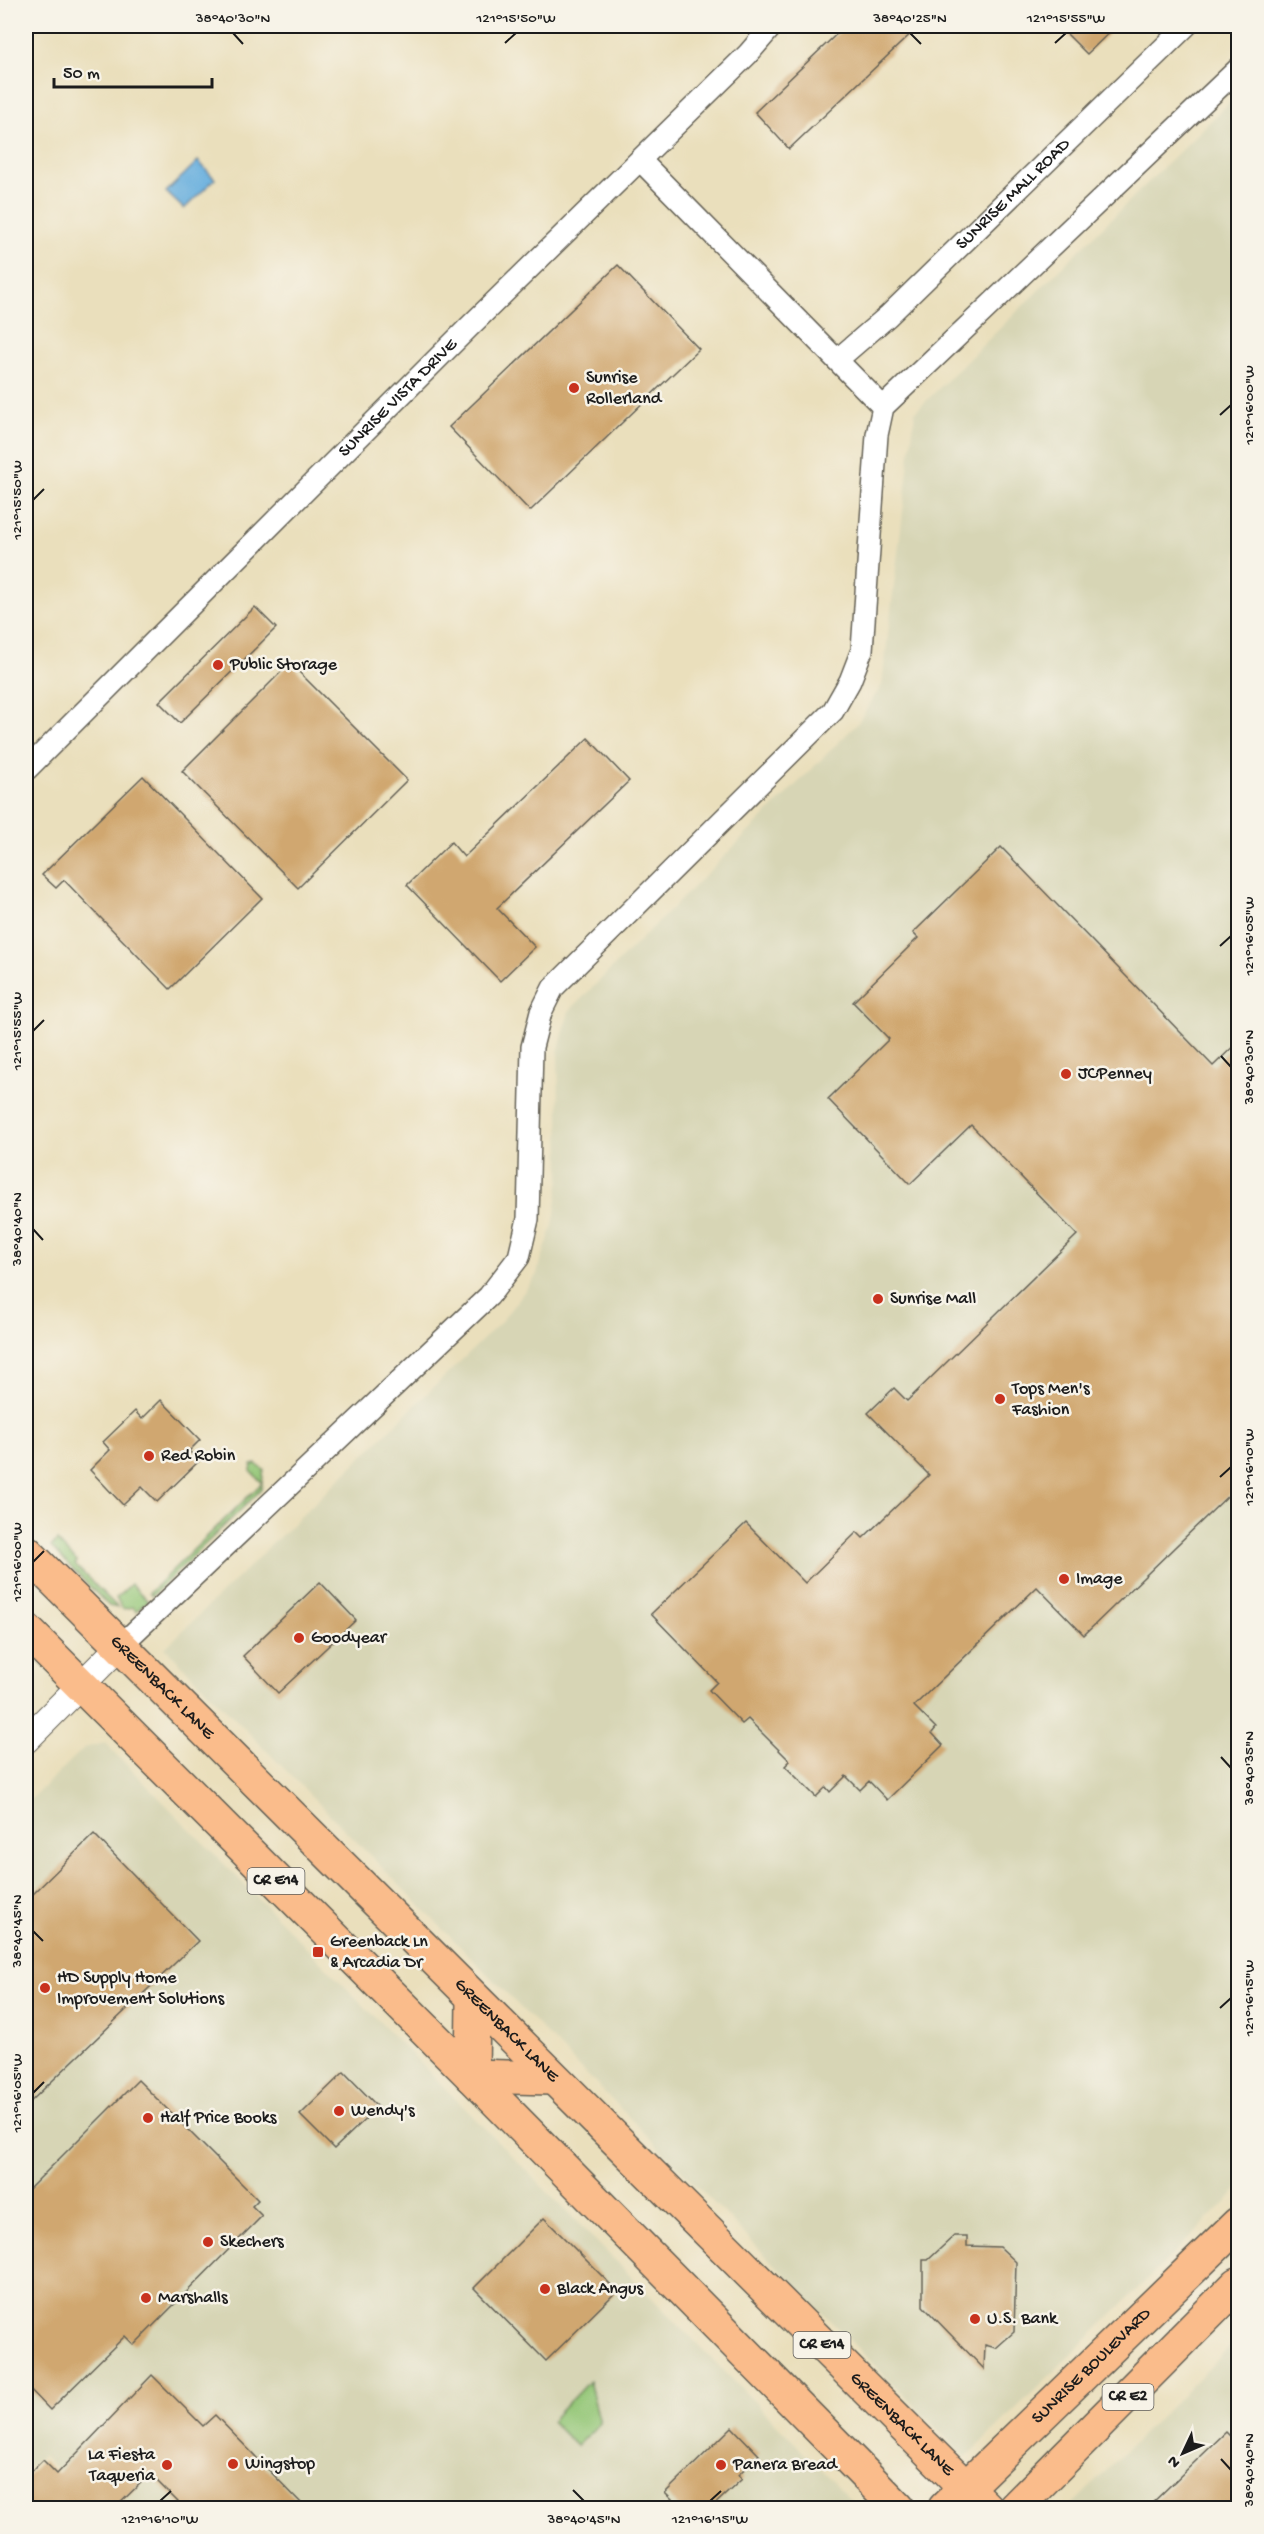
<svg xmlns="http://www.w3.org/2000/svg" width="1264" height="2534" font-family="'Gochi Hand',sans-serif">
	<style>
		.built { fill: #d7d5b5 }
		.green { fill: #93c676; stroke: #587149; stroke-width: 1.5 }
		.water { fill: #67afde; stroke: #42667d; stroke-width: 1.5 }
		.building { fill: #d0a76f }
		.lines { fill: none; stroke-linecap: round; stroke-linejoin: round }
		.minor-casing { stroke: #646054; stroke-width: 24 }
		.tertiary-casing { stroke: #646054; stroke-width: 28 }
		.primary-casing { stroke: #646054; stroke-width: 36 }
		.minor { stroke: #fff; stroke-width: 21 }
		.tertiary { stroke: #fff; stroke-width: 26 }
		.primary { stroke: #fabc8b; stroke-width: 33 }
		.ticks { fill: none; stroke: #1c1c1c; stroke-width: 2 }
		.poi-dot { fill: #c8321e; stroke: #f7f3e8; stroke-width: 2 }
		.labels { text-anchor: middle; dominant-baseline: central; stroke-width: 5; stroke-linejoin: round; paint-order: stroke }
		.shield { fill: #f7f3e8; stroke: #5e5c59; stroke-width: 1.5 }
		.shield-label { font-size: 16px; font-weight: bold; fill: #1c1c1c }
		.street-label { font-size: 18px; fill: #1c1c1c; stroke: #f7f3e8 }
		.poi-label { font-size: 18px; fill: #1c1c1c; stroke: #f7f3e8; text-anchor: start }
		.neatline { fill: none; stroke: #1c1c1c; stroke-width: 2 }
		.ticks-label { font-size: 15px; text-anchor: middle; fill: #1c1c1c }
	</style>
	<rect width="100%" height="100%" fill="#f7f3e8"/>
	<filter id="ink" filterUnits="userSpaceOnUse"><feTurbulence type="fractalNoise" baseFrequency=".0167" numOctaves="2"/><feDisplacementMap in="SourceGraphic" scale="12" xChannelSelector="R" yChannelSelector="G"/><feConvolveMatrix kernelMatrix="1 2 1 2 8 2 1 2 1" color-interpolation-filters="sRGB"/></filter>
	<filter id="wash" filterUnits="userSpaceOnUse"><feTurbulence type="fractalNoise" baseFrequency=".008" numOctaves="4" result="noise"/><feDisplacementMap in="SourceGraphic" scale="24" xChannelSelector="R" yChannelSelector="G"/><feGaussianBlur stdDeviation="1.35" result="paint"/><feColorMatrix in="noise" values="0 0 0 0 0 0 0 0 0 0 0 0 0 0 0 0 0 1.4 0 .05"/><feComposite in="paint" operator="in"/></filter>
	<g filter="url(#wash)">
		<rect width="100%" height="100%" fill="#eadfbc"/>
		<g class="built">
			<polygon points="1238,94 1238,2190 966,2458 165,1648 501,1322 536,1276 553,1226 560,1178 558,1053 569,1011 857,724 882,685 915,412"/>
			<polygon points="26,1662 38,1675 37,1695 26,1706"/>
			<polygon points="105,1743 859,2508 94,2508 43,2455 26,2470 26,1804 84,1748"/>
			<polygon points="1238,2339 1238,2508 1069,2508"/>
		</g>
		<g class="green">
			<polygon points="256,1464 264,1470 261,1490 152,1596 149,1593 262,1483 251,1471 252,1465"/>
			<polygon points="57,1541 77,1562 75,1565 118,1608 109,1606 51,1547"/>
			<polygon points="131,1584 148,1601 136,1611 133,1607 123,1609 116,1598"/>
			<polygon points="589,2381 600,2423 576,2446 551,2421"/>
		</g>
		<polygon class="water" points="198,161 215,179 184,209 166,192"/>
		<g id="blocks">
			<g class="building">
				<polygon points="845,26 919,26 789,149 755,112"/>
				<polygon points="1059,26 1116,26 1087,54"/>
				<polygon points="618,265 699,349 530,511 449,427"/>
				<polygon points="255,607 276,628 180,723 159,702"/>
				<polygon points="290,663 407,780 298,888 182,771"/>
				<polygon points="588,738 629,781 497,908 535,947 500,981 407,885 451,842 464,857"/>
				<polygon points="143,776 262,898 170,989 64,880 56,888 42,875"/>
				<polygon points="1001,847 1213,1066 1239,1041 1239,1485 1084,1635 1037,1587 914,1706 936,1728 932,1733 943,1745 887,1800 869,1781 860,1790 846,1776 830,1792 826,1787 816,1797 785,1766 790,1761 748,1719 742,1724 709,1690 717,1682 651,1614 746,1523 805,1583 857,1532 863,1538 929,1475 868,1413 894,1388 907,1401 1077,1235 971,1125 910,1184 828,1099 889,1039 853,1002 918,938 913,933"/>
				<polygon points="161,1400 200,1440 189,1451 199,1461 157,1502 142,1487 123,1505 90,1470 110,1450 103,1442 135,1411 142,1419"/>
				<polygon points="320,1582 356,1620 278,1693 243,1656"/>
				<polygon points="94,1834 198,1941 26,2106 26,1901"/>
				<polygon points="344,2072 378,2107 334,2149 300,2115"/>
				<polygon points="138,2080 258,2200 252,2206 262,2216 134,2345 125,2336 50,2410 26,2385 26,2192"/>
				<polygon points="544,2218 617,2291 546,2361 474,2288"/>
				<polygon points="954,2236 967,2236 967,2246 1000,2247 1016,2262 1014,2332 996,2348 985,2345 984,2369 923,2306 923,2260 928,2260"/>
				<polygon points="152,2375 203,2426 215,2415 306,2508 184,2508 150,2474 115,2508 26,2508 26,2477 43,2460 57,2474"/>
				<polygon points="732,2427 759,2455 738,2475 742,2479 711,2508 680,2508 665,2493"/>
				<polygon points="1226,2432 1239,2445 1239,2508 1147,2508"/>
			</g>
		</g>
	</g>
	<g filter="url(#ink)">
		<use href="#blocks" fill-opacity="0" stroke="#646054" stroke-width="1.5"/>
		<g class="lines">
			<defs>
				<g id="minor">
					<polyline points="640,160 883,407"/>
					<path id="s1" d="M837,360l51,-44 298,-290"/>
					<path id="s2" d="M26,770l443,-443 279,-273 24,-28"/>
					<polyline points="119,1647 489,1296 519,1257 528,1219 532,1047 541,1012 553,988 833,711 850,681 862,650 877,435 883,407 1238,69"/>
				</g>
				<polyline id="tertiary" points="26,1740 119,1647"/>
				<g id="primary">
					<path id="s3" d="M26,1552l960,956"/>
					<polyline points="26,1630 472,2076 898,2508"/>
					<polyline points="472,2076 551,2078"/>
					<polyline points="472,2076 473,2000"/>
					<path id="s4" d="M945,2508l293,-284"/>
					<polyline points="1015,2508 1238,2284"/>
				</g>
			</defs>
			<use href="#minor" class="minor-casing"/>
			<use href="#tertiary" class="tertiary-casing"/>
			<use href="#primary" class="primary-casing"/>
			<use href="#minor" class="minor"/>
			<use href="#tertiary" class="tertiary"/>
			<use href="#primary" class="primary"/>
		</g>
	</g>
	<path class="ticks" d="M233,33l10,11M910,33l11,11M505,43l11,-10M1055,43l11,-10M1220,415l11,-10M33,500l11,-11M1220,946l11,-10M33,1031l11,-11M1221,1056l10,11M33,1229l10,11M1220,1477l11,-10M33,1562l11,-11M1221,1757l10,11M33,1931l10,10M1220,2008l11,-10M33,2093l11,-11M1221,2459l10,11M573,2490l11,11M160,2501l11,-10M710,2501l11,-10"/>
	<g class="poi-dot">
		<circle cx="574" cy="388" r="6"/>
		<circle cx="218" cy="665" r="6"/>
		<circle cx="1066" cy="1074" r="6"/>
		<circle cx="878" cy="1299" r="6"/>
		<circle cx="1000" cy="1399" r="6"/>
		<circle cx="149" cy="1456" r="6"/>
		<circle cx="1064" cy="1579" r="6"/>
		<circle cx="299" cy="1638" r="6"/>
		<rect x="312" y="1946" width="12" height="12" rx="3"/>
		<circle cx="45" cy="1988" r="6"/>
		<circle cx="339" cy="2111" r="6"/>
		<circle cx="148" cy="2118" r="6"/>
		<circle cx="208" cy="2242" r="6"/>
		<circle cx="545" cy="2289" r="6"/>
		<circle cx="146" cy="2298" r="6"/>
		<circle cx="975" cy="2319" r="6"/>
		<circle cx="233" cy="2464" r="6"/>
		<circle cx="167" cy="2465" r="6"/>
		<circle cx="721" cy="2465" r="6"/>
	</g>
	<g class="labels">
		<g class="shield">
			<rect x="247.5" y="1868" width="57" height="26" rx="4.5"/>
			<rect x="793.5" y="2332" width="57" height="26" rx="4.5"/>
			<rect x="1102.5" y="2384" width="51" height="26" rx="4.5"/>
		</g>
		<g class="shield-label">
			<text x="276" y="1881">CR E14</text>
			<text x="822" y="2345">CR E14</text>
			<text x="1128" y="2397">CR E2</text>
		</g>
		<g class="street-label">
			<text stroke="none"><textPath href="#s1" startOffset="242">SUNRISE MALL ROAD</textPath></text>
			<text stroke="none"><textPath href="#s2" startOffset="526">SUNRISE VISTA DRIVE</textPath></text>
			<text stroke="none"><textPath href="#s3" startOffset="192">GREENBACK LANE</textPath></text>
			<text stroke="none"><textPath href="#s3" startOffset="678">GREENBACK LANE</textPath></text>
			<text stroke="none"><textPath href="#s4" startOffset="204">SUNRISE BOULEVARD</textPath></text>
			<text stroke="none"><textPath href="#s3" startOffset="1236">GREENBACK LANE</textPath></text>
		</g>
		<g class="poi-label">
			<text x="586" y="378">Sunrise<tspan x="586" dy="21">Rollerland</tspan></text>
			<text x="230" y="665">Public Storage</text>
			<text x="1078" y="1074">JCPenney</text>
			<text x="890" y="1299">Sunrise Mall</text>
			<text x="1012" y="1389">Tops Men's<tspan x="1012" dy="21">Fashion</tspan></text>
			<text x="161" y="1456">Red Robin</text>
			<text x="1076" y="1579">Image</text>
			<text x="311" y="1638">Goodyear</text>
			<text x="330" y="1942">Greenback Ln<tspan x="330" dy="21">&amp; Arcadia Dr</tspan></text>
			<text x="57" y="1978">HD Supply Home<tspan x="57" dy="21">Improvement Solutions</tspan></text>
			<text x="351" y="2111">Wendy's</text>
			<text x="160" y="2118">Half Price Books</text>
			<text x="220" y="2242">Skechers</text>
			<text x="557" y="2289">Black Angus</text>
			<text x="158" y="2298">Marshalls</text>
			<text x="987" y="2319">U.S. Bank</text>
			<text x="155" y="2455" text-anchor="end">La Fiesta<tspan x="155" dy="21">Taqueria</tspan></text>
			<text x="245" y="2464">Wingstop</text>
			<text x="733" y="2465">Panera Bread</text>
		</g>
	</g>
	<rect width="1264" height="2534" fill="none" stroke="#f7f3e8" stroke-width="66"/>
	<g transform="translate(1183 2453) rotate(226)" stroke="#f7f3e8" stroke-width="4.5" paint-order="stroke">
	<path d="M0-4.5L10 22L0 15L-10 22Z" fill="#1c1c1c"/>
	<text y="-9" font-size="16" font-weight="bold" text-anchor="middle" fill="#1c1c1c">N</text>
	</g>
	<path d="M54 78v9h158v-9" fill="none" stroke="#1c1c1c" stroke-width="3"/>
	<text x="63" y="78" font-size="18" fill="#1c1c1c" stroke="#f7f3e8" stroke-width="4.5" paint-order="stroke">50 m</text>
	<rect x="33" y="33" width="1198" height="2468" class="neatline"/>
	<g class="ticks-label">
		<text x="233" y="22">38°40'30"N</text>
		<text x="516" y="22">121°15'50"W</text>
		<text x="910" y="22">38°40'25"N</text>
		<text x="1066" y="22">121°15'55"W</text>
		<text transform="translate(1248 405) rotate(-90)" y="5">121°16'00"W</text>
		<text transform="translate(16 500) rotate(-90)" y="5">121°15'50"W</text>
		<text transform="translate(1248 936) rotate(-90)" y="5">121°16'05"W</text>
		<text transform="translate(16 1031) rotate(-90)" y="5">121°15'55"W</text>
		<text transform="translate(1248 1067) rotate(-90)" y="5">38°40'30"N</text>
		<text transform="translate(16 1229) rotate(-90)" y="5">38°40'40"N</text>
		<text transform="translate(1248 1467) rotate(-90)" y="5">121°16'10"W</text>
		<text transform="translate(16 1562) rotate(-90)" y="5">121°16'00"W</text>
		<text transform="translate(1248 1768) rotate(-90)" y="5">38°40'35"N</text>
		<text transform="translate(16 1931) rotate(-90)" y="5">38°40'45"N</text>
		<text transform="translate(1248 1998) rotate(-90)" y="5">121°16'15"W</text>
		<text transform="translate(16 2093) rotate(-90)" y="5">121°16'05"W</text>
		<text transform="translate(1248 2470) rotate(-90)" y="5">38°40'40"N</text>
		<text x="160" y="2523">121°16'10"W</text>
		<text x="584" y="2523">38°40'45"N</text>
		<text x="710" y="2523">121°16'15"W</text>
	</g>
</svg>
